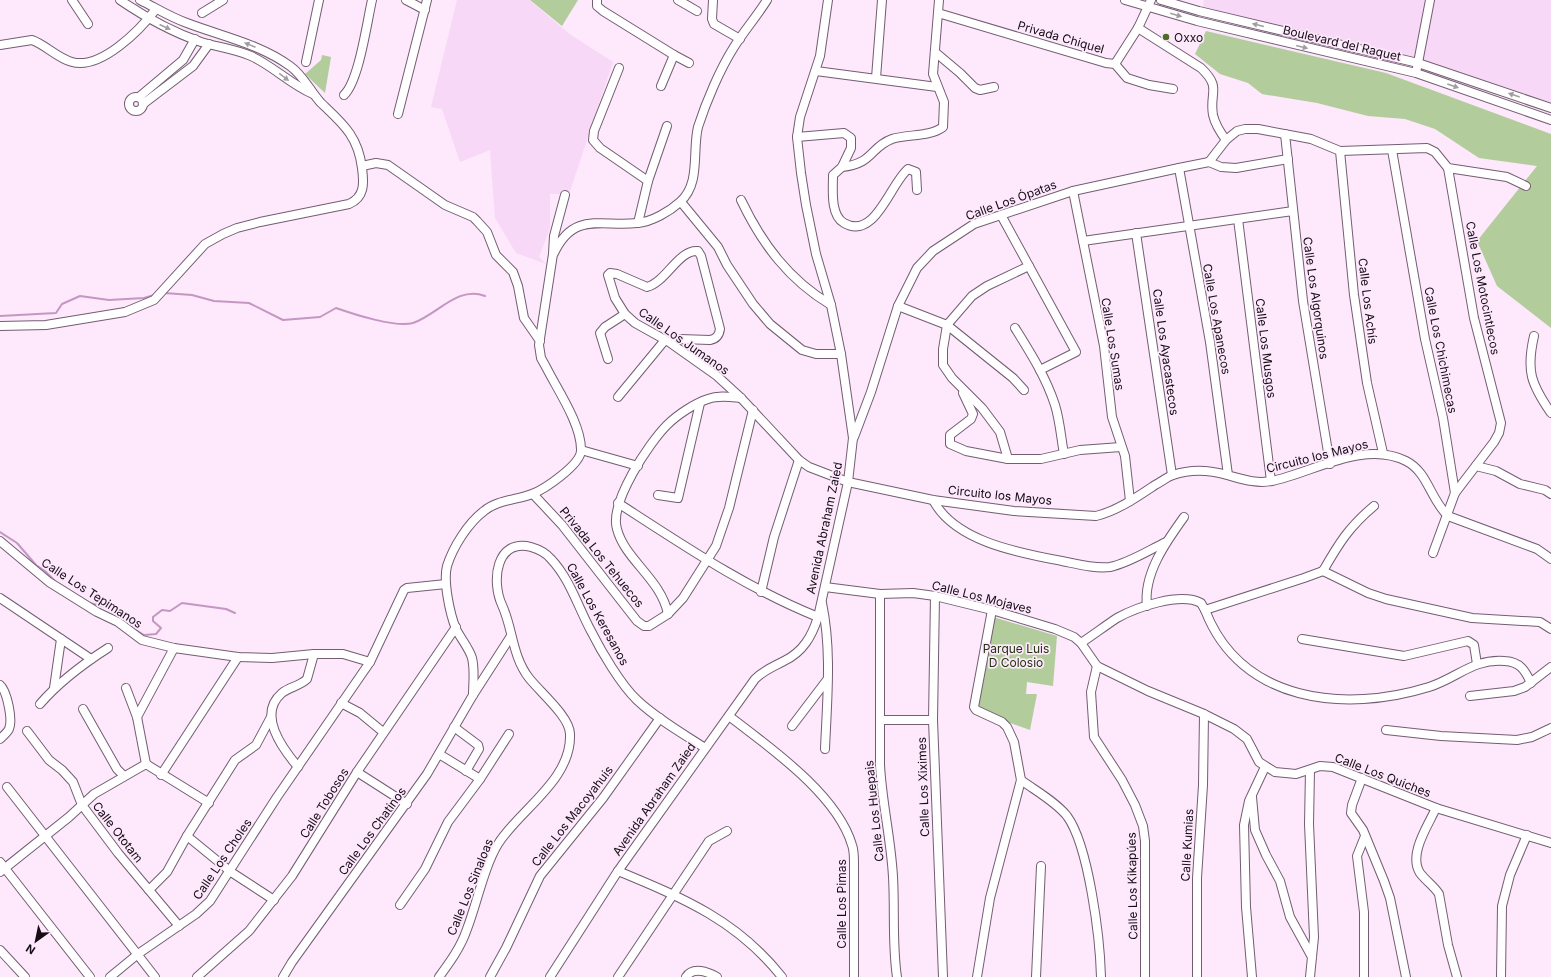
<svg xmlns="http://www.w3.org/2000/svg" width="1551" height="977" font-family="Inter,sans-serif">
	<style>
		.built { fill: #f8d8f7 }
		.green { fill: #b2cc9c }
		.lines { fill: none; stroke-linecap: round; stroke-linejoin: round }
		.stream { stroke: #c497c3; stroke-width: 2 }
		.minor-casing { stroke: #735d72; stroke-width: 10 }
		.minor { stroke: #fff; stroke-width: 8 }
		.oneway { fill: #a19ea1 }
		.poi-dot { fill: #4b6d25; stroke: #fde8fc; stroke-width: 1.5 }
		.labels { text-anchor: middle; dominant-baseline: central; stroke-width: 3.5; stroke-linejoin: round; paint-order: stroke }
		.street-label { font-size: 12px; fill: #150c15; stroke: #fde8fc }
		.poi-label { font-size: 12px; fill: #150c15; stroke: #fde8fc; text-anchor: start }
		.park-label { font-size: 12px; fill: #21340d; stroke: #fde8fc }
	</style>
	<rect width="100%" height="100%" fill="#fde8fc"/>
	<g class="built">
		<polygon points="457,0 529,0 571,35 613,62 569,194 550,194 550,228 539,257 546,264 516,253 495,218 490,150 460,162 442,109 431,107"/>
		<polygon points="1204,0 1551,0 1551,111 1203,7"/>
	</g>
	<g class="green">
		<polygon points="530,0 578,0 562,26"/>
		<polygon points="1206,31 1386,73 1551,134 1551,328 1497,286 1477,241 1537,166 1479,158 1435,129 1405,119 1368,116 1317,103 1262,94 1248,83 1220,74 1195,54"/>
		<polygon points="322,55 331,57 325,93 305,74 321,60"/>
		<polygon points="993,617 1057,636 1053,686 1027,682 1026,694 1037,694 1030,730 1002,720 976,707"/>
	</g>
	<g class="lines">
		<g class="stream">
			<path d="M164,293l28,2 22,6 35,2 34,17 37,-3 16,-9c17,6 60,20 77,15 24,-8 45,-38 72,-27"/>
			<polyline points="0,316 56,313 62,304 80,296 109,300 144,298 154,295"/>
			<polyline points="0,532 17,543 36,565 45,571 57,583"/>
			<polyline points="89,603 107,607 126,623"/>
			<polyline points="134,629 144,635 156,634 161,628 153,621 153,617 162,610 170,611 182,603 226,609 235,613"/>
		</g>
		<defs>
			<g id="minor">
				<polyline points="72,0 88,24"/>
				<path d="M120,0c25,17 52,32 81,42 16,5 34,7 50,14 22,10 39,28 62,38"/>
				<polyline points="406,0 425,10"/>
				<polyline points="597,0 597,6 603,11 674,55 661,86"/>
				<polyline points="678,0 697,11"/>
				<polyline points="713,0 712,19 714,24 740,39"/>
				<polyline points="1125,0 1197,21 1416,73 1551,120"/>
				<polyline points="1161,0 1199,11 1418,63 1551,108"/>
				<polyline points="202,13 223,0"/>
				<polyline points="938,13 1106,63 1115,64 1127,78 1149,85 1173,89"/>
				<path d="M1138,28l63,40c21,20 8,24 12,47 2,9 7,17 13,25"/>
				<path d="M0,45l32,-5c14,5 25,18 40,22 29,8 68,-32 84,-53"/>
				<polyline points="935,52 960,73 975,88 980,90 994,87"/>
				<polyline points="674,55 689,63"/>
				<polyline points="306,62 319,0"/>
				<polyline points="1115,64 1138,28 1151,0"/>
				<polyline points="619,68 594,131 593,140 600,148 648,181"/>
				<polyline points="1417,68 1430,0"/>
				<polyline points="816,71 937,87"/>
				<polyline points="876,78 882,0"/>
				<path d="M344,95c15,-14 23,-73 28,-95"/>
				<polyline points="139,97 183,60 195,39"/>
				<circle cx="136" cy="104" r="7"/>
				<polyline points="143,104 193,66 209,44"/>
				<polyline points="398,114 427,0"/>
				<polyline points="1285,134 1303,301 1330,464"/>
				<path d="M797,137l47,-4 7,5v10l-9,19 -9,8c0,14 -3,40 11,48 31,18 46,-39 64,-54l8,3 1,18"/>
				<polyline points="1392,150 1425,339 1443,418 1455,493 1433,553"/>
				<polyline points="1340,151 1354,295 1367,383 1383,453"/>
				<polyline points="1209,162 1226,140 1237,131 1245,129 1258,129 1311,139 1340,151 1427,148 1435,152 1448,168 1507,177 1526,186"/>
				<polyline points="362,166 376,163 388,165 445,205 473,217 477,221 487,232 496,255 513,272 518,286 524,318 540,341"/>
				<path d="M842,167c31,-3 28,-20 50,-28 16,-5 38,-2 51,-12l1,-25 -11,-28 6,-74"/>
				<polyline points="1179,168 1210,342 1228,475"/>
				<polyline points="1448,168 1474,318 1501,423 1499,433 1494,442 1455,493"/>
				<polyline points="1073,191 1104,346 1112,417 1125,456 1130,501"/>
				<path d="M741,200c21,44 48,80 90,105"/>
				<polyline points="681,202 718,247 727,265 753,304 770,324 802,350 816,354 841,354"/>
				<polyline points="1001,215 1076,352 1040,370"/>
				<polyline points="1238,219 1271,481"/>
				<polyline points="638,223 648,181 667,126"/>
				<polyline points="1136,233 1172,475"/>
				<polyline points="1083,241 1293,211"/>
				<path d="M554,253c20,-42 47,-26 83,-30 15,-1 33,-12 43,-21 21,-18 12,-51 18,-75 8,-25 22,-58 36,-80 10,-16 23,-31 33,-47"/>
				<polyline points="898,306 947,325 1013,378 1024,390"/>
				<path d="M0,326l46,-1 79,-13 29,-12 51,-56 18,-10 14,-6 23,-6 89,-18c16,-7 15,-21 13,-36 -4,-32 -19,-44 -41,-65 -11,-12 -17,-27 -31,-37 -30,-22 -69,-30 -103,-43 -17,-6 -31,-15 -47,-23"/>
				<path d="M1015,328c15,24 31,49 40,77 5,16 6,33 9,49"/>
				<path d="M1534,336c-8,35 -3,48 17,77"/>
				<path d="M669,342l11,-3 30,1c6,-1 9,-4 10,-11l-19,-73 -3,-5c-19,-2 -32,31 -51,36l-30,-13 -7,-1 -2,2 7,23 10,16 10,9 34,19 48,34 24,22 58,62 10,7 39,15 85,18 81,11 82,5c21,-5 41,-19 59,-31 6,-3 12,-8 18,-10 17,-6 37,-5 54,0 15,4 29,9 45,6 42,-9 92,-41 134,-20 22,11 24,38 42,55l89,33 14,10"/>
				<polyline points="608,359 600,333 605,327 625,314"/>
				<polyline points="963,393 973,414 971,419 950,435 950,444 966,451 1008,459 1041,459 1080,450 1121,447"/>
				<polyline points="618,397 665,340"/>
				<polyline points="854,437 871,392 898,306 917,268 933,251 974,224 1073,191 1179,168 1209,162 1221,167 1236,168 1288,159"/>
				<polyline points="581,450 638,466"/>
				<polyline points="1008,459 1000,432 982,408 952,378 943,365 943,349 947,325 972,296 987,286 1029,266"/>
				<polyline points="1476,466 1496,471 1520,484 1545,490 1551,494"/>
				<polyline points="533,494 562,525 637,621 644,626 649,626 668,614 683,598 716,546 729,508 753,410"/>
				<polyline points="658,495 678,498 700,403"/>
				<path d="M933,500c22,42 87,53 129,61 15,3 33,8 48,6 19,-4 39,-17 56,-25"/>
				<path d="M618,503c65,42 128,85 200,114"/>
				<polyline points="0,541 49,582 97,612 118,622 142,640 174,648 238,657 272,658 314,654 343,654 370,662"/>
				<polyline points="1323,571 1368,593 1386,599 1472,618 1540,622 1551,629"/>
				<path d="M1323,571c16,-28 26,-44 51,-65"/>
				<polyline points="825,587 880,594 913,593 935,596 992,610 1055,629 1074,637 1081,643 1097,666 1148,691 1204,714 1234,729 1247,739 1259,762 1275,772 1296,774 1320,766 1333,767 1436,808 1551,843"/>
				<polyline points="761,592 774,537 799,460"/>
				<path d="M880,594v171c2,38 11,74 13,112 2,33 -1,67 4,100"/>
				<polyline points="935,596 933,720 943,977"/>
				<polyline points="0,598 91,659"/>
				<path d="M822,603c10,48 5,97 3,146"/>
				<path d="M1147,606c-4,-32 19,-64 37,-89"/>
				<path d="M1205,610c36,93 140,103 224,77 28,-9 45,-29 76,-26 15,1 20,9 26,22"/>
				<path d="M668,614c-7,-35 -43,-54 -51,-85 -8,-26 32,-86 50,-104 10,-10 28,-22 41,-26 11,-4 22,-2 33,-1"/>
				<polyline points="1302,639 1404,656 1468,641 1474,645 1477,664"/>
				<path d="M1081,643c12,-8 24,-17 36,-25 20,-11 63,-26 84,-15l4,7 99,-32 19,-7"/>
				<polyline points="1097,666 1091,692 1094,737 1122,780 1135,805 1143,826 1145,841 1145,977"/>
				<path d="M0,685c7,6 13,35 9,44 -2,4 -6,7 -9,10"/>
				<polyline points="54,688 61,639"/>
				<polyline points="126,688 137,717 146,764"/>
				<path d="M473,695c0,-12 2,-25 -1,-37 -3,-10 -11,-19 -16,-29 -6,-15 -13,-47 -9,-63 6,-19 21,-43 37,-55 13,-11 33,-11 48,-17 13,-5 48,-29 49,-43 1,-26 -24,-62 -35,-84l-5,-9 -2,-13 14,-91 1,-18 11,-41"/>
				<polyline points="1470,696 1514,691 1525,687 1551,667"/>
				<polyline points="341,703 360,713 383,732"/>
				<path d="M40,704c19,-22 43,-40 68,-56"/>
				<polyline points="83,709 117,769 124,776"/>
				<path d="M729,716c40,31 108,78 123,129 2,5 2,12 2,18v114"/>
				<polyline points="137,717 174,648"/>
				<polyline points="881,720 933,720"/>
				<polyline points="792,726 827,680"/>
				<polyline points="454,727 478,745 479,749 466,771"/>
				<polyline points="1386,730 1441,736 1517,740 1532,737 1551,728"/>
				<polyline points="27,731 49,760 62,770 73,782 82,805 118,853 179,926"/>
				<polyline points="439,754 480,779"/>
				<polyline points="146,764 209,803"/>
				<path d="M298,767c-16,-19 -41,-53 -16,-74 7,-6 18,-7 25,-14l7,-25"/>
				<polyline points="357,772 407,804"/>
				<polyline points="161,775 238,657"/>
				<polyline points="1362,778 1352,805 1351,813 1363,830 1384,881 1390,898 1406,977"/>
				<path d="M1021,780c15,11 35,22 46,36 22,30 33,123 34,161"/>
				<polyline points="7,787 155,977"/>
				<polyline points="1252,797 1255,830 1266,855 1280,881 1290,917 1312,957"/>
				<path d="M1436,808c-8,18 -28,46 -16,65 6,8 14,13 19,21l9,51 9,32"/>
				<polyline points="187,836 231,872 274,900"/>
				<polyline points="0,862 90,977"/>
				<path d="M618,871c65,27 119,49 164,106"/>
				<polyline points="0,872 69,817 94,794 146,764"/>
				<polyline points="149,890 167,872 187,836 235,760 256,745 271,717"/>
				<polyline points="400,905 425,869 448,822 480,779 509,734"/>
				<polyline points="0,950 25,977"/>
				<polyline points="110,977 138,954 196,914 210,901 277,797 370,662 404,590 407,588 446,584"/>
				<polyline points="197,977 249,931 292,876 357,772 456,627"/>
				<polyline points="283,977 292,962 427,774 473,695 511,636"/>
				<path d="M439,977c11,-15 22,-30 28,-48 10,-26 17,-62 31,-85 21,-34 74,-64 72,-110 0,-17 -30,-42 -41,-56 -17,-22 -16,-49 -27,-73 -11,-24 -6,-67 29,-58 7,2 15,6 20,12 19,20 27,48 40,72 10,20 30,54 46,69 20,19 45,33 68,48"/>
				<polyline points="490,977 506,948 540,876 603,798 660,718"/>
				<path d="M550,977l68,-106 137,-192c9,-9 18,-12 29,-18 19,-9 28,-25 34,-44l30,-135 5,-44 -12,-84 -10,-49 -15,-51 -10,-49 -5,-32 -4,-36 3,-20 20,-61 8,-56"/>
				<polyline points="618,977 709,841 727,831"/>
				<path d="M686,977c7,-11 22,-5 31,0"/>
				<polyline points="977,977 990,898 1021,780 1014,742 1007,727 1002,722 976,710 974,707 992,610"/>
				<polyline points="1036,977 1041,866"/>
				<polyline points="1197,977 1197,878 1203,785 1204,714"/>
				<polyline points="1252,977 1246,907 1244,825 1249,801 1265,767"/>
				<polyline points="1310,977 1314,937 1309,824 1310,770"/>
				<polyline points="1364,977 1364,912 1357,856 1365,836"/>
				<polyline points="1501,977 1502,906 1510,875 1527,835"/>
			</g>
		</defs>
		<use href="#minor" class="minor-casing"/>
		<use href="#minor" class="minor"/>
	</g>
	<defs><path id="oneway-solid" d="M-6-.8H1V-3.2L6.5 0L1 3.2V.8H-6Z"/></defs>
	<g class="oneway">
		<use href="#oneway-solid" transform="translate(1176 15) rotate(16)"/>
		<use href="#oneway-solid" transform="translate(1258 25) rotate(-166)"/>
		<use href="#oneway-solid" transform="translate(165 27) rotate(25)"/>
		<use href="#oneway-solid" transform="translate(250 45) rotate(-158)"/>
		<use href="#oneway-solid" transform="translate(1302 47) rotate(14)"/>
		<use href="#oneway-solid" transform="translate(284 77) rotate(37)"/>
		<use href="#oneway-solid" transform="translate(1453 86) rotate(19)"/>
		<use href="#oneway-solid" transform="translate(1514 95) rotate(-161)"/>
	</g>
	<circle class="poi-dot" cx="1166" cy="37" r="4"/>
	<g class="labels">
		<g class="street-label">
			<text transform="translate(1061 37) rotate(16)">Privada Chiquel</text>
			<text transform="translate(1342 43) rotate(13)">Boulevard del Raquet</text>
			<text transform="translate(1011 200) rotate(-20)">Calle Los Ópatas</text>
			<text transform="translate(1483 288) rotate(79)">Calle Los Motocintlecos</text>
			<text transform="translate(1316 298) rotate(82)">Calle Los Algorquinos</text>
			<text transform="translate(1368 301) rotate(83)">Calle Los Achís</text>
			<text transform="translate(1217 319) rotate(80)">Calle Los Apanecos</text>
			<text transform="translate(684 341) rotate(35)">Calle Los Jumanos</text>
			<text transform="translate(1113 344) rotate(81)">Calle Los Sumas</text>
			<text transform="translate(1266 348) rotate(83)">Calle Los Musgos</text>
			<text transform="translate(1441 350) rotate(79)">Calle Los Chichimecas</text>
			<text transform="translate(1166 352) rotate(82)">Calle Los Ayacastecos</text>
			<text transform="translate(1317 456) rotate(-14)">Circuito los Mayos</text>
			<text transform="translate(1000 495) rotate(6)">Circuito los Mayos</text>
			<text transform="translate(824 528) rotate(-78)">Avenida Abraham Zaied</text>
			<text transform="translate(602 557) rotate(51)">Privada Los Tehuecos</text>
			<text transform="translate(92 593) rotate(33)">Calle Los Tepimanos</text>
			<text transform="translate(982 597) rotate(14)">Calle Los Mojaves</text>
			<text transform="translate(598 614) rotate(61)">Calle Los Keresanos</text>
			<text transform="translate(1383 775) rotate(21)">Calle Los Quiches</text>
			<text transform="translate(923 787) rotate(-92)">Calle Los Xiximes</text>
			<text transform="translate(654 799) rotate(-55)">Avenida Abraham Zaied</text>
			<text transform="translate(324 803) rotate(-58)">Calle Tobosos</text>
			<text transform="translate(874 811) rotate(-96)">Calle Los Huepais</text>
			<text transform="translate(572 816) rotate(-52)">Calle Los Macoyahuis</text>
			<text transform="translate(372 831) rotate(-54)">Calle Los Chatinos</text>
			<text transform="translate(118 832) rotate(52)">Calle Ototam</text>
			<text transform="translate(1187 845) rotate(-87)">Calle Kumias</text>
			<text transform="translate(222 859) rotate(-56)">Calle Los Choles</text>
			<text transform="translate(1132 886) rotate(-91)">Calle Los Kikapúes</text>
			<text transform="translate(470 887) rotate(-68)">Calle Los Sinaloas</text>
			<text transform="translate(841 904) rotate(-90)">Calle Los Pimas</text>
		</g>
		<g class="poi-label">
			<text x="1174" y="37">Oxxo</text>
		</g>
		<g class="park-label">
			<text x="1016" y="648">Parque Luis<tspan x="1016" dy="14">D Colosio</tspan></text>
		</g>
	</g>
	<g transform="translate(36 941) rotate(213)" stroke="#fde8fc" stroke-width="3" paint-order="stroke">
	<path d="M0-3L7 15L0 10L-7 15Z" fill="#150c15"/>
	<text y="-6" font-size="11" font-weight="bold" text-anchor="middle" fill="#150c15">N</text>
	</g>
</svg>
